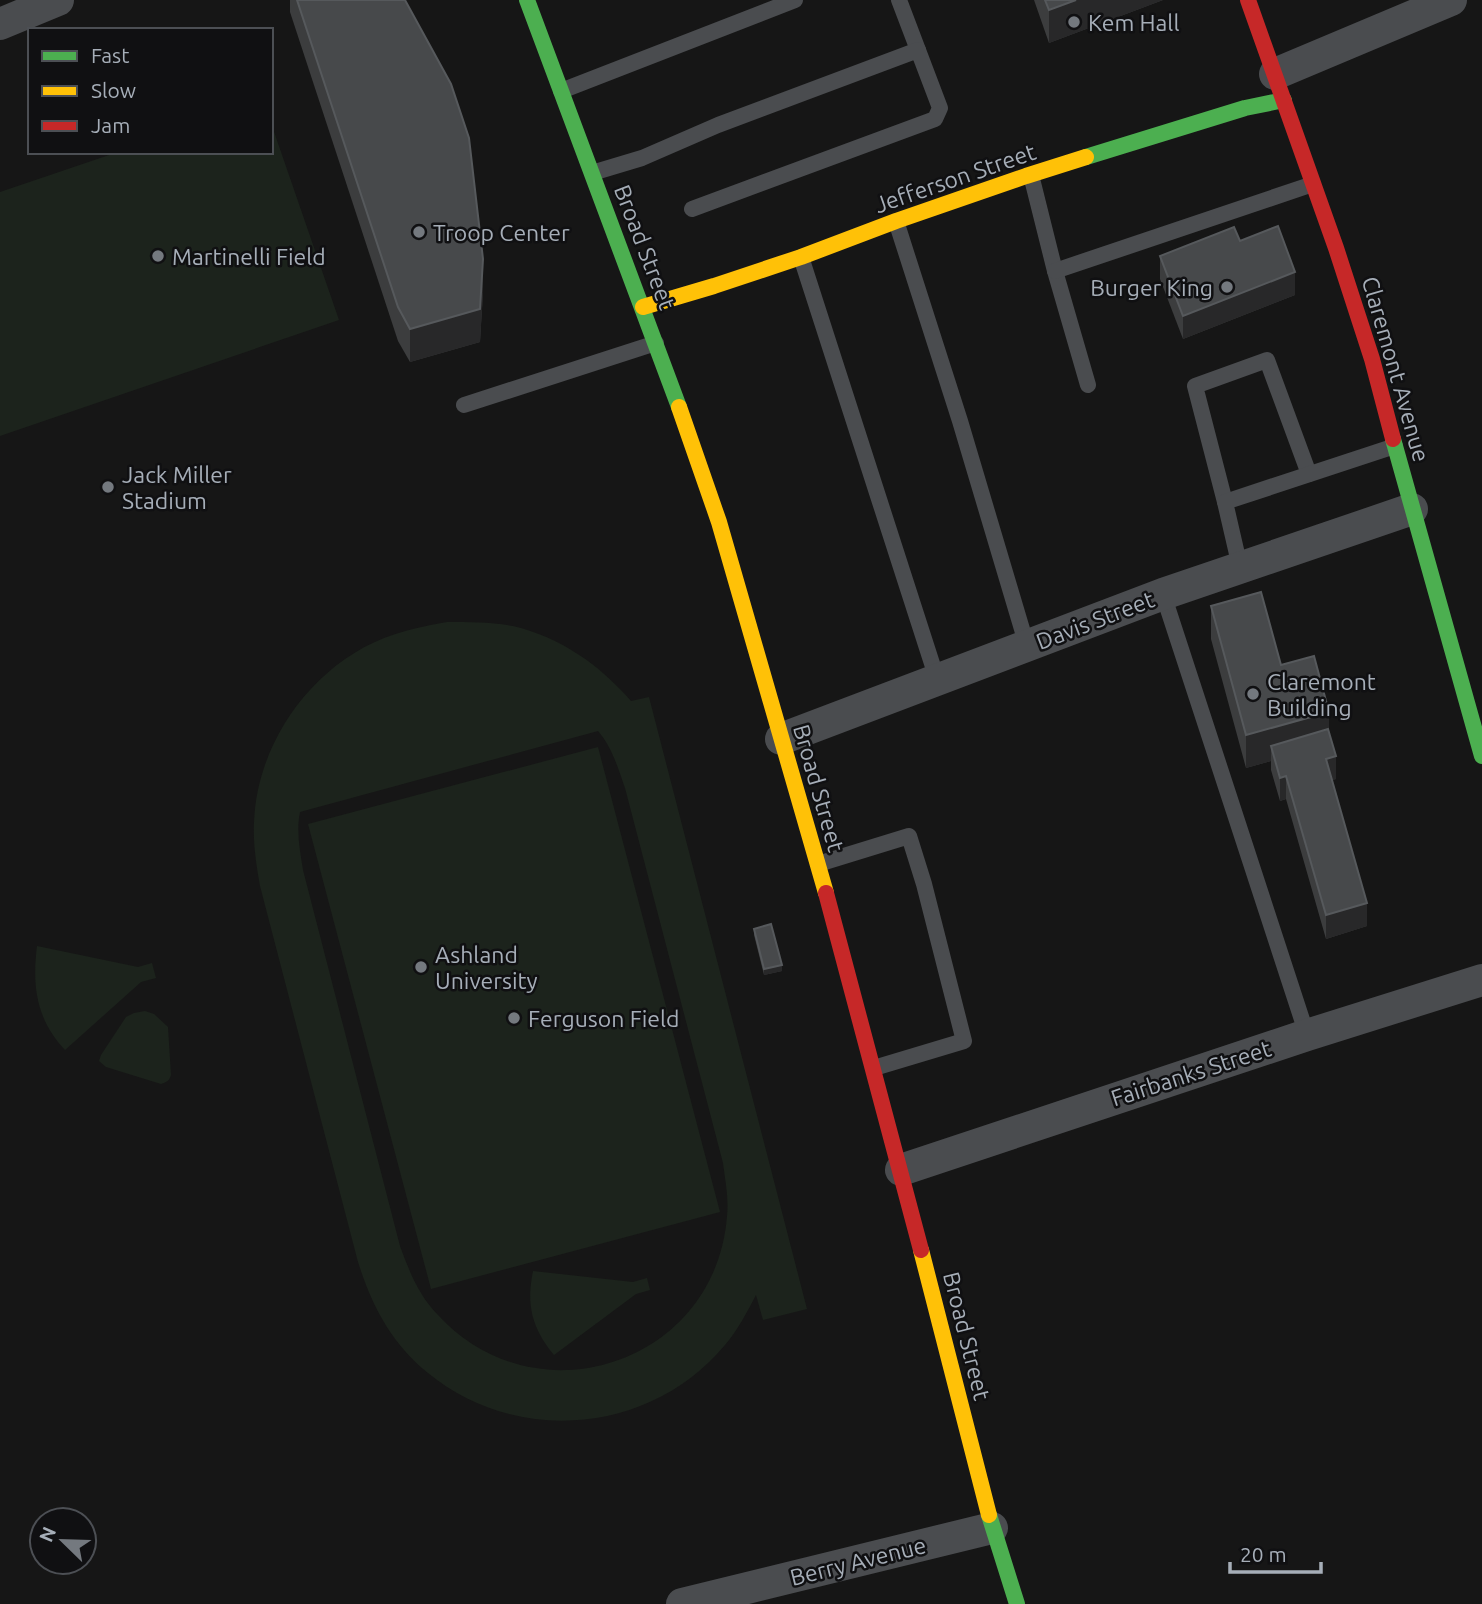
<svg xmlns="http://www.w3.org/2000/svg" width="1482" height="1604" font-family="Ubuntu,sans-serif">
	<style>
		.green { fill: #1c231c; fill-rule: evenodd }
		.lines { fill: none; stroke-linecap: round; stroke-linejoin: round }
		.lane { stroke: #4a4c4f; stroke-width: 16 }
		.street { stroke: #4a4c4f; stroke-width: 32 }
		.fast { stroke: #4caf50; stroke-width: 16 }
		.slow { stroke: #ffc107; stroke-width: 16 }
		.jam { stroke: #c62828; stroke-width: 16 }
		.wall { fill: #3c3d3e }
		.shaded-wall { fill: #282829 }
		.building { fill: #47494b; stroke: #56595c; stroke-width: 2 }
		.poi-dot { fill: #74797f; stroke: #101012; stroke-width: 2.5 }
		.labels { text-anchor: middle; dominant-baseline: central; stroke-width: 5; stroke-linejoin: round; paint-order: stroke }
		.poi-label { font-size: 23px; fill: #a6aeb8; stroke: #101012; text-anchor: start }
		.street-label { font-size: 23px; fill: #a6aeb8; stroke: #101012 }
	</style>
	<rect width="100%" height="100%" fill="#161616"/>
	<g class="green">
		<polygon points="271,123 339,320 0,436 0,192 118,152 271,152"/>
		<path d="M447,622c22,0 44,0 66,4 47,11 87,39 118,75l18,-4 158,612 -44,11 -7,-25c-9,17 -18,35 -31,50 -74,89 -208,101 -297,28 -37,-30 -56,-67 -70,-111l-98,-376c-4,-22 -7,-42 -6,-64 3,-79 57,-155 130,-184 21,-8 41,-12 63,-16zM598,731c14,16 20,37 27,57l98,375c2,17 6,35 4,53 -11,147 -190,207 -289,99 -19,-19 -29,-44 -38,-69l-97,-376c-3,-19 -7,-39 -3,-58z"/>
		<polygon points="598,747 720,1212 431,1289 308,824"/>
		<path d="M37,946l101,21 14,-4 4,15 -15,4 -76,68c-29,-31 -33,-64 -28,-104z"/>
		<path d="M145,1011l9,3 14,13 3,48c-2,6 -4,7 -10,9l-55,-17 -7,-6 2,-6 25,-38 8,-4z"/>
		<path d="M533,1271l100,11 14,-4 3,12 -14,4 -82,61c-22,-27 -28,-50 -21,-84z"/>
	</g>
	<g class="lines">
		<g class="lane">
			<polyline points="899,0 918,50"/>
			<polyline points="561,91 795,0"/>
			<polyline points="592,173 642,158 718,125 918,50 940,108 935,119 692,209"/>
			<polyline points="1031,175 1055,271 1088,385"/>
			<polyline points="896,221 960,421 1027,646"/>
			<polyline points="801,257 937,679"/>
			<polyline points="1055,271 1313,184"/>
			<polyline points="464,405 656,343"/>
			<polyline points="1225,502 1195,386 1267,360 1309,474"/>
			<polyline points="1240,567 1225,502 1395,446"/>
			<polyline points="1163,594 1307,1035"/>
			<polyline points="818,864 909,836 924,884 964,1041 874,1068"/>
		</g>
		<g class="street">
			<polyline points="0,24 58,0"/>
			<polyline points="1275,74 1451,0"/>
			<polyline points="781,739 1163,594 1412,509"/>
			<polyline points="901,1170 1307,1035 1482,980"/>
			<polyline points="682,1604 992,1528"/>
		</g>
		<g class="fast">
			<polyline points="527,0 679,407"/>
			<polyline points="1086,157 1245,108 1284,100"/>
			<polyline points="1393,439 1482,756"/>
			<polyline points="989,1515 1017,1604"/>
		</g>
		<g class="slow">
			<polyline points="643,307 714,286 801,257 896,221 1026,176 1086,157"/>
			<polyline points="679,407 719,522 826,893"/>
			<polyline points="921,1250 989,1515"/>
		</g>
		<g class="jam">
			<polyline points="1248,0 1336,248 1372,359 1393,439"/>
			<polyline points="826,893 921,1250"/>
		</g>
	</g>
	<g class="wall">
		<polygon points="290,0 405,0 483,292 480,342 410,362 398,341 290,12"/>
		<polygon points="1034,0 1163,0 1049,43"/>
		<polygon points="1240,241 1295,295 1183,339 1160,279 1160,256"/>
		<polygon points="1211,606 1281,665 1329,733 1336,779 1332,780 1367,926 1326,939 1286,799 1280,801 1271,770 1271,761 1246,768 1211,639"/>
		<polygon points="754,929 782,971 764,975 754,935"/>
	</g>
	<g class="shaded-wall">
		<polygon points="1076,0 1163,0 1049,43 1049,10"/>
		<polygon points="483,259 483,292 480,342 410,362 410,329"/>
		<polygon points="1295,272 1295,295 1183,339 1183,316"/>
		<polygon points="1329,712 1329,745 1271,746 1271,761 1246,768 1246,735"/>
		<polygon points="1336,756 1336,779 1326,782 1326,759"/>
		<polygon points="1286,776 1286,799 1280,801 1280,778"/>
		<polygon points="1367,903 1367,926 1326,939 1326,915"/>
		<polygon points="782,965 782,971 764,975 764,969"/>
	</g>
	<g class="building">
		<polygon points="297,0 405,0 451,84 469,138 483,259 480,309 410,329 398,307"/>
		<polygon points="1045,0 1076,0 1049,10"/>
		<polygon points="1278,226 1295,272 1183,316 1160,256 1234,227 1240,241"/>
		<polygon points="1261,592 1281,665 1314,656 1329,712 1246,735 1211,606"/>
		<polygon points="1328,729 1336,756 1326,759 1367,903 1326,915 1286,776 1280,778 1271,746"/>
		<polygon points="771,924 782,965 764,969 754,929"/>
	</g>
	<g class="poi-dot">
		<circle cx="1074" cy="22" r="7"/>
		<circle cx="419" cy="232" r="7"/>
		<circle cx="158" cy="256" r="7"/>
		<circle cx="1227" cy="287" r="7"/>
		<circle cx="108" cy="487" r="7"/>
		<circle cx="1253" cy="694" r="7"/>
		<circle cx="421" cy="967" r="7"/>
		<circle cx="514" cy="1018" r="7"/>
	</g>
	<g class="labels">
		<g class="poi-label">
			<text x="1088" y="22">Kem Hall</text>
			<text x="433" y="232">Troop Center</text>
			<text x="172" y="256">Martinelli Field</text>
			<text x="1213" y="287" text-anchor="end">Burger King</text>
			<text x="122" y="474">Jack Miller<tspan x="122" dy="26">Stadium</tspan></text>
			<text x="1267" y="681">Claremont<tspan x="1267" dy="26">Building</tspan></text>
			<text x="435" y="954">Ashland<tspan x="435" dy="26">University</tspan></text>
			<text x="528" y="1018">Ferguson Field</text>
		</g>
		<g class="street-label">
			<text transform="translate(955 178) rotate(-19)">Jefferson Street</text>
			<text transform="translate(645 247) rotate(69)">Broad Street</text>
			<text transform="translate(1396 369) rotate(74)">Claremont Avenue</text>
			<text transform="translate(1095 620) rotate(-21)">Davis Street</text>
			<text transform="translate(819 788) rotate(74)">Broad Street</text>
			<text transform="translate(1191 1073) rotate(-18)">Fairbanks Street</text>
			<text transform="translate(967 1336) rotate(76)">Broad Street</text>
			<text transform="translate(858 1561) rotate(-14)">Berry Avenue</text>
		</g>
	</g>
	<rect x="28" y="28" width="245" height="126" fill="#101012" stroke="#4c4f54" stroke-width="2"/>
	<rect x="42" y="51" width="35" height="10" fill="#4caf50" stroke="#4c4f54" stroke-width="2"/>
	<text x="91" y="63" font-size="21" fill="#a6aeb8">Fast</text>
	<rect x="42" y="86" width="35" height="10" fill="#ffc107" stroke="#4c4f54" stroke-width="2"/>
	<text x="91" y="98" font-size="21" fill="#a6aeb8">Slow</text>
	<rect x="42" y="121" width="35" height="10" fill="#c62828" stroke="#4c4f54" stroke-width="2"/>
	<text x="91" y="133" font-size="21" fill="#a6aeb8">Jam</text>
	<g transform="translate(63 1541) rotate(293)"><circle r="33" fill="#101012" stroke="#4c4f54" stroke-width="2"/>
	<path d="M0-5L12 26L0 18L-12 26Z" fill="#74797f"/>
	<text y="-10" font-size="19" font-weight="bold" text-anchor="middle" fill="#a6aeb8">N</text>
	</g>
	<path d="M1230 1562v10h91v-10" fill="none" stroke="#a6aeb8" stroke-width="3.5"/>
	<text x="1240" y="1562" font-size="21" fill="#a6aeb8" stroke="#101012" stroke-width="5" paint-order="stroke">20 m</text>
</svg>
